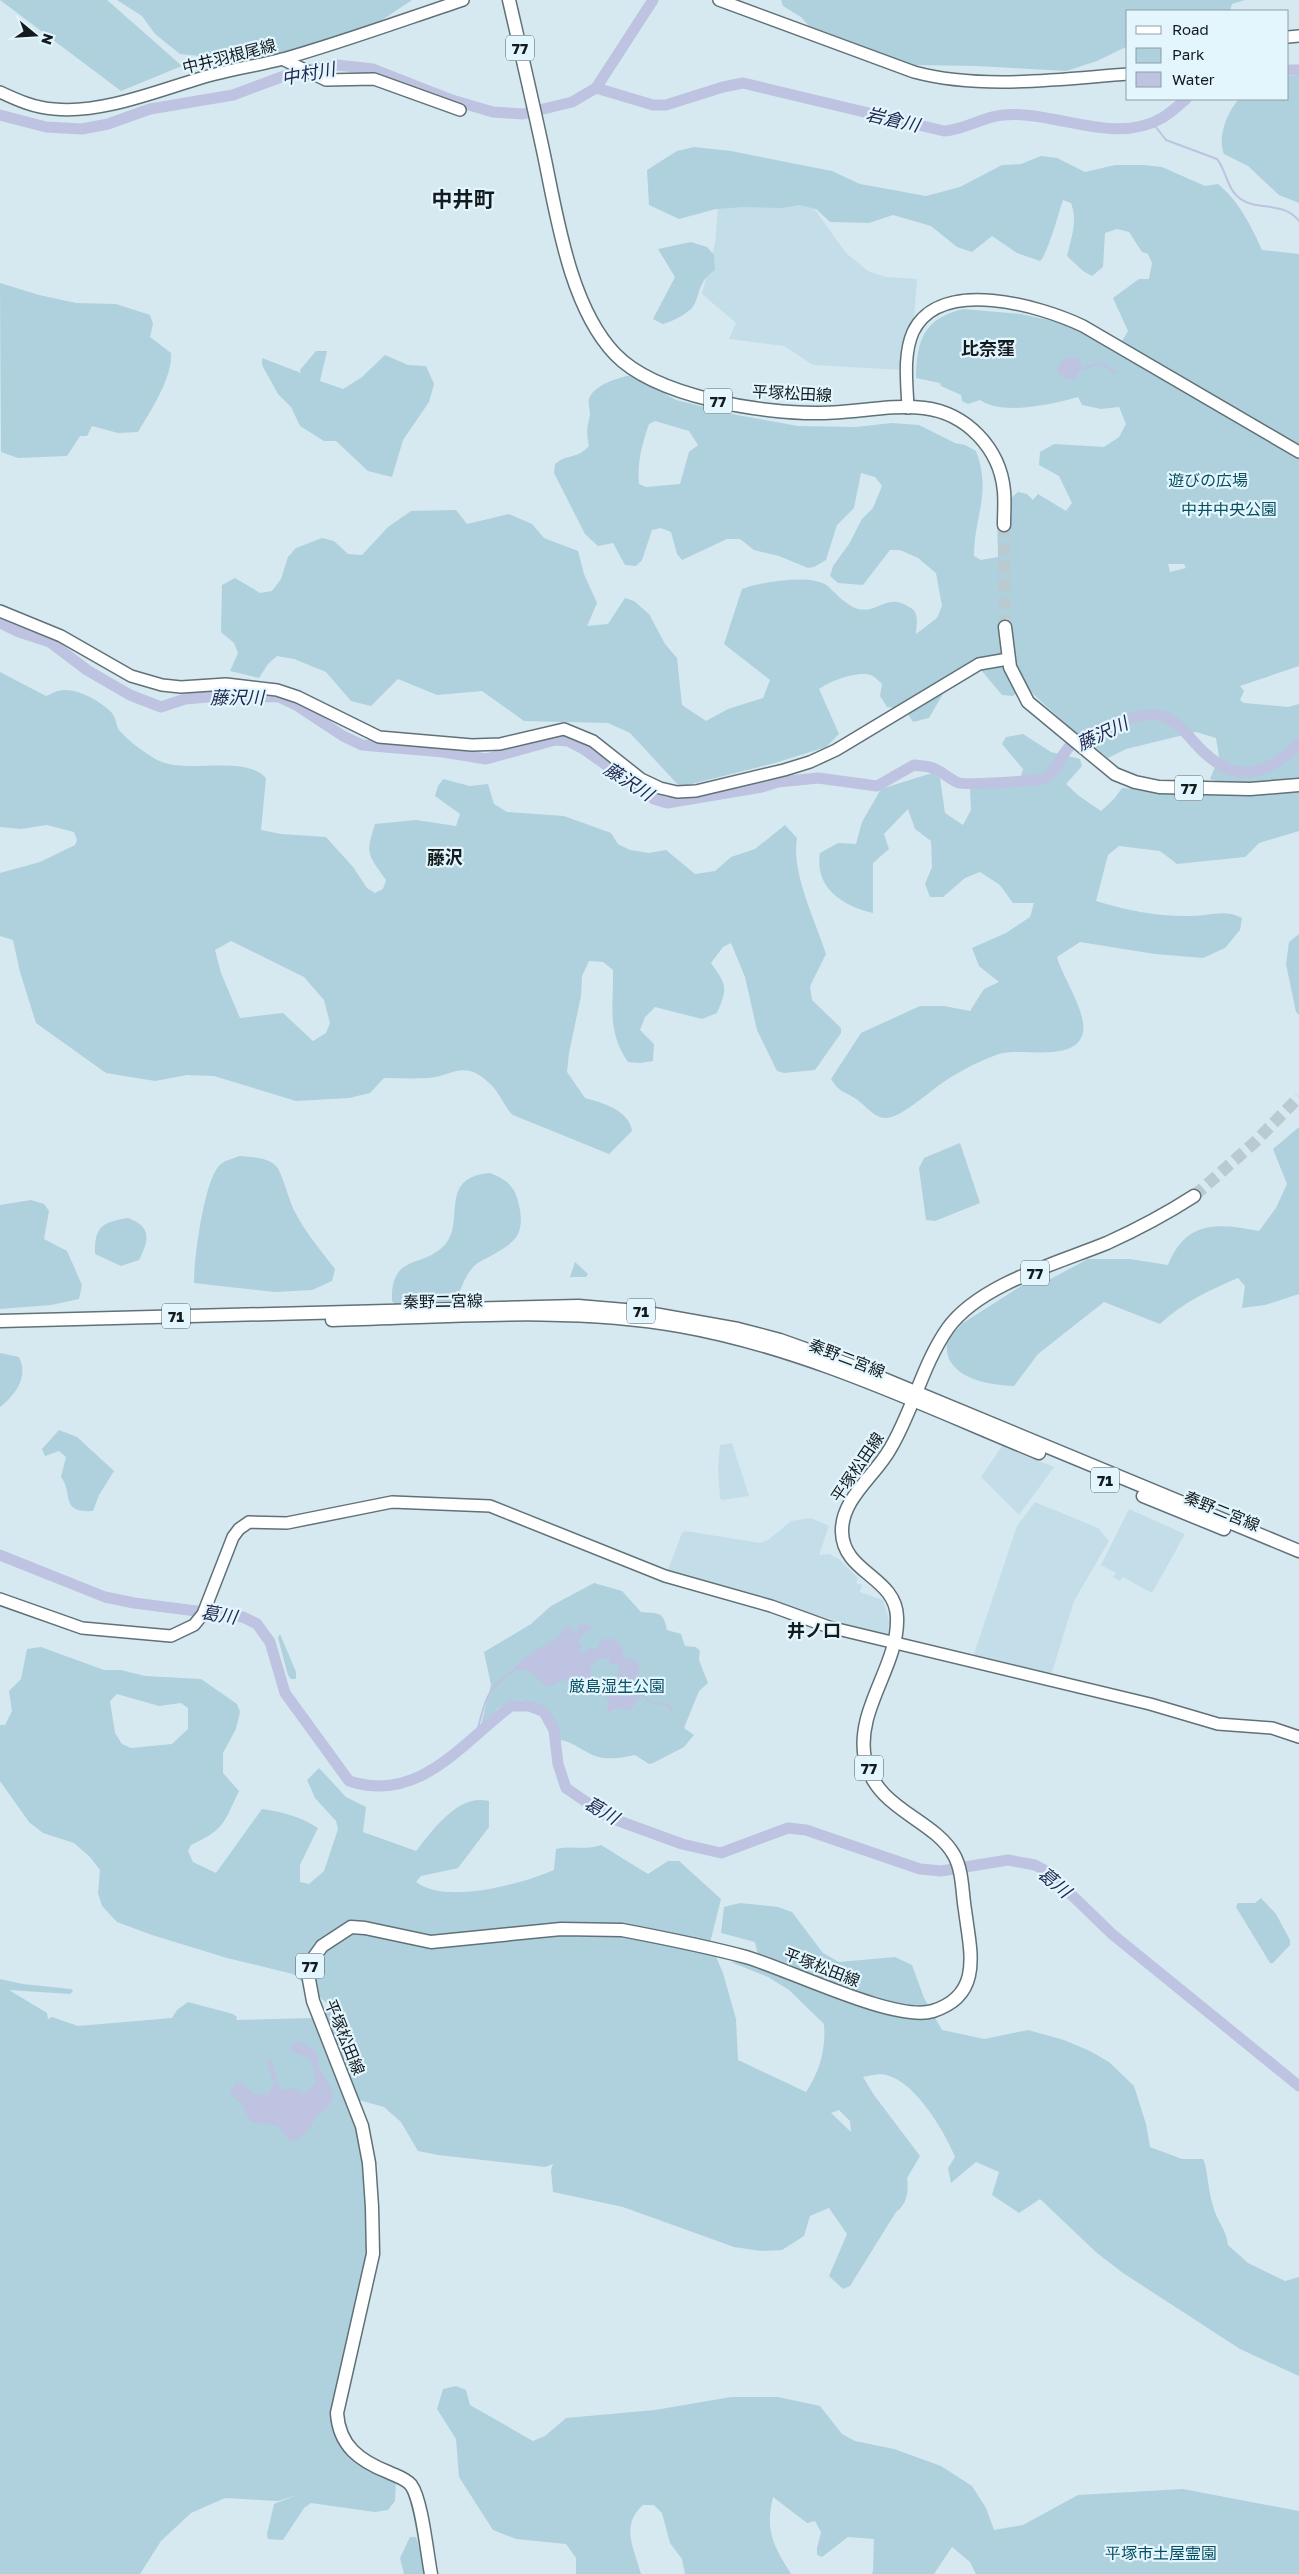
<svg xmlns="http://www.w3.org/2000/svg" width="1299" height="2574" font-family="'Golos Text','Noto Sans JP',sans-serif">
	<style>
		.built { fill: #c3dee9 }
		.green { fill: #afd0dd; fill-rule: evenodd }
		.water { fill: #bdc3e0; fill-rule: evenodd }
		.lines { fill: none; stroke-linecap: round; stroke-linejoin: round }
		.stream { stroke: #bdc3e0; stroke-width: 2 }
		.river { stroke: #bdc3e0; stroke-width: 11 }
		.primary-tunnel { stroke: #b9cad0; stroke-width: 12; stroke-dasharray: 12 6; stroke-linecap: butt }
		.secondary-casing { stroke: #607177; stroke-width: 14 }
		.primary-casing { stroke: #607177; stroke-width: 15 }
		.secondary { stroke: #fff; stroke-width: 11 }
		.primary { stroke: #fff; stroke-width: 12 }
		.labels { text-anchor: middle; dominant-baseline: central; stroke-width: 4.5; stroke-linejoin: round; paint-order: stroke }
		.shield { fill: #e3f6fe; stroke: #525d61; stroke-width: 1 }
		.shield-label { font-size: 15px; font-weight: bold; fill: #141b1e }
		.street-label { font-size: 16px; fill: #141b1e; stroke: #e3f6fe }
		.park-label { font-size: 16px; fill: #094f62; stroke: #e3f6fe }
		.water-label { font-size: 18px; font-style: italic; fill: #23284f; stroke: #e3f6fe }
		.neighbourhood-label { font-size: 18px; font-weight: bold; fill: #141b1e; stroke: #e3f6fe }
		.district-label { font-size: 21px; font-weight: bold; fill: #141b1e; stroke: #e3f6fe }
	</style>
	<rect width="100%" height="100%" fill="#d6e9f0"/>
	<g class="built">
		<polygon points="719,196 808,205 814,208 846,253 868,271 886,277 917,279 914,320 903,343 902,370 813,365 784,346 729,339 736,323 702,294 715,243"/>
		<polygon points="732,1443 749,1496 722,1500 720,1498 718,1470 720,1445"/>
		<polygon points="1002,1446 1054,1467 1019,1515 981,1477"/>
		<polygon points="1035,1502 1098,1528 1109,1541 1074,1601 1052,1672 1047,1675 973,1657 1017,1526"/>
		<polygon points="1129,1509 1185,1534 1152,1593 1123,1577 1120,1581 1113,1577 1116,1573 1101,1565"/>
		<polygon points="811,1518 829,1526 819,1555 829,1554 839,1559 858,1578 856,1583 862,1585 860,1592 883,1600 889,1620 888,1634 885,1636 810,1613 809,1615 802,1613 802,1610 668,1570 682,1533 686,1531 760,1543 768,1540 791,1521"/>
	</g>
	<g class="green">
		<polygon points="0,0 107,0 182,66 121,91"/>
		<polygon points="117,0 412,0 340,48 238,60 180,54 155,34 142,16"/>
		<polygon points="781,0 1245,0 1232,4 1230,11 1128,11 1128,46 1097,61 1066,71 976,66 912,65 809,26 801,17 783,6"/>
		<path d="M1299,75v128l-20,-8 -31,-29 -24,-12c-7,-16 3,-42 15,-55h49v-23z"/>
		<path d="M694,147l37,4 101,20 28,13 66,12 34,-9 42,-22 19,-1 20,-8 16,2 28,14 30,-7h28l19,2 43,19 13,-2c20,16 34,43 44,66l37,4v191l-177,-104 6,-10 -15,-33 26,-19h10l3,-16 -4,-9 -6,-2 -13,-20 -12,-3 -12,4 -2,34 -11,9 -9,-5 -16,-15c4,-17 11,-35 4,-53l-8,-3c-4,12 -16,56 -23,61l-23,-8 -25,-17 -20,16 -15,-5 -26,-21 -38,-11 -24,8 -39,-1 -14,-13 -17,-4 -17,3 -39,-1 -27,2 -37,10 -30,-14 -2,-35 30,-19z"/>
		<path d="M691,242l16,5 7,8 1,15c-20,13 -14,29 -24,39 -8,7 -18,12 -28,15l-10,-5 22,-42 -17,-28z"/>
		<path d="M0,283l39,12 37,8 40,1 34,11 3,9 -3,13 21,16c2,24 -21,59 -33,79l-20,1 -26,-7 -5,10h-7l-13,20 -49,2 -17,-6z"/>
		<path d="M963,309l58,5 45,10 233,135v207l-59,20 4,5 -4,9 4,3 44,4 11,-3v74c-19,5 -70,7 -89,1l9,-22 -3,-19 -20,-6 -70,17 -18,9 -35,-27 -42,-39 -9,-3 -9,7 -11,-1 -21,-25 -37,22 -15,26 -16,4 -8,-13 -18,-2 -7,-11 2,-12c-3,-3 -6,-6 -9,-8 -13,-7 -43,5 -54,13l20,45 -13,13 -51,16 -95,24 -50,-54 -22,-10 -84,-2 -42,-30 -45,4 -39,-16 -27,27 -20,-5 -25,-29 -32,-13 -17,-3 -9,8 -9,14 -29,-7 8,-18 -4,-10 -13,-11 1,-47 13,-7 25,15 12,-2 9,-12 7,-22 8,-9 26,-10 12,3 14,13 14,1 26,-28 23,-16 45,-1 11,14 42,-10 23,10 12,14 34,13 6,23 13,29 -10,23 21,-2 17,-26 9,3 15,13 16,30 12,14 5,47 24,16 22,-12 35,-11 7,-18 -46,-36 18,-55c18,-7 70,-16 86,-3 9,9 18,19 30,23 20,5 29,-17 51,-2 4,2 6,4 7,8 2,6 0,13 0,19l21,-16 5,-12 -6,-33 -18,-15 -18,-8h-10l-27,35 -25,-2 -8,-7 3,-10 16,-22 13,-25 11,-11 9,-22 -7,-9 -14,-4 -7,35 -17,17 -11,35 -12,7 -6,1 -29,-12 -25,-6 -14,-11h-13l-45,21 -5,-6 -6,-22 -10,-4 -9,2 -10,30 -6,6 -11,-1 -12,-22 -15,3 -13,-12 -31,-61 1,-9c13,-11 21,-4 34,-18 -3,-14 -2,-17 1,-31 0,-5 -2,-11 -1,-16 4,-14 31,-22 43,-24l44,25 61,15 61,11 57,1 37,-4 27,2 36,18 10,2 11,6c16,42 -2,65 -2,105l7,4 17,-3 -1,-47 21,-18 9,2 6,6 5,-6 28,17 6,-8 -13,-27 -20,-11 1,-13 14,-8 50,3 15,-10 7,-13 -7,-17 -18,2 -19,-4 -4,-8c-25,7 -75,19 -98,3l-12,4 -6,-3 -1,-6 -20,-9 -1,-3 -24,-5c1,-38 7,-59 47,-69zM655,421l34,10 9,14 -9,7 -9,32 -34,3 -7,-3c-2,-21 3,-40 10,-60zM1168,564h16l2,4 -16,4z"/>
		<polygon points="316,351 327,351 320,381 343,389 362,377 385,355 408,365 426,366 434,384 429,402 403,440 392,477 368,471 336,441 324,441 300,426 291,407 278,394 262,365 262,358 301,373 300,370"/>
		<path d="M0,672l46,24c5,-2 12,-6 18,-6 15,-1 38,12 48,23 4,5 4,12 7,17 8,10 32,28 43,32 29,11 83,-7 104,16l-5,52 20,4 45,3 27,30 14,21 8,5 8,-4 3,-9c-18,-26 -21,-25 -11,-56l41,-4 40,6 4,-12 -25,-18 3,-10 5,-7 27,7 18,-2 6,20 13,8 57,4 47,17 7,11 12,6 19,3 17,-3 29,24 20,-3 16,-14 24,-8 30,-24 12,13c-6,35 18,81 29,116l-16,32 2,14 29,28v5l-26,37 -31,3 -7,-2 -20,-41 -12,-53 -14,-34 -8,4 -12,16c16,23 17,24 6,50l-15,6 -47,-12 -10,10 -5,13 14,14 -1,17 -13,2 -12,-1c-22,-32 -14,-57 -15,-92l-10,-8 -14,-1 -7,15 -1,20 -12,57 -2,19 18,26c18,5 44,12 47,33l-23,23 -96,-39c-10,-9 -14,-25 -25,-33 -26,-23 -35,-5 -61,-4 -14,1 -29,0 -43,0l-14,15 -21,5 -53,3 -82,-25 -27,-1 -32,6 -49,-8 -70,-50 -16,-51 -7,-32 -13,-4v-63l40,-11 35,-17 2,-5 -3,-8 -27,-7 -26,4 -21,-2zM231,941l73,36 20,23 6,23 -4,10 -13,8 -30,-28 -43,5 -19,-45 -6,-23z"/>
		<path d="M1023,734l28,18 29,7 2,7 -16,18 13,12 22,15 13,-12 8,-11 92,7 85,-4v40l-40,12 -14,14 -68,7 -17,-13 -41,-5 -11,9 -12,46c30,9 59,15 90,15 21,1 38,-8 56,2l-2,12 -15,18 -22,10 -48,-4 -75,-12 -23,15c5,20 35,62 24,81 -13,24 -60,9 -82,16 -18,6 -35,15 -51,25 -15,9 -48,41 -64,39 -10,-1 -19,-13 -28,-19 -13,-9 -15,-5 -25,-20l30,-46 59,-27h24l26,5 14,-22 15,-7 -20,-16 -7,-18 34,-15 24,-16 4,-14h-21l-13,-18 -20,-13 -15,6 -22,19h-13l-5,-13 7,-17 -1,-26 -16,-12 -7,-20 -24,25 5,15 -16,14v50c-30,-7 -59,-25 -53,-60l18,-10 18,1 6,-22 19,-33 51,-16 8,5 5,35 18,12 8,-15 -1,-21 51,-13 2,-7 -21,-25 4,-7z"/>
		<polygon points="1299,934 1299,1015 1296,1012 1286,964 1289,942"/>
		<path d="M1299,1127v167l-34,11 -23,3 3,-22 -7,-8c-28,12 -55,24 -78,46l-56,-22 -66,52 -24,32c-21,-1 -52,-5 -64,-25 -3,-5 -3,-14 -4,-20l17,-18 66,-42 12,3 47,-25h42l38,6c18,-45 50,-42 91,-34l17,-23 11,-24 -14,-35z"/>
		<polygon points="960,1143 980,1203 935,1221 926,1220 919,1168 924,1158"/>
		<path d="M239,1156c11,1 28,1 37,10 6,6 13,35 19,46 10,20 26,39 40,57l-3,12 -20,9 -37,2 -81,-9c0,-22 10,-106 27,-119 4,-4 12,-5 18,-8z"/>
		<path d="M490,1173c17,7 25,13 29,32 7,33 -6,38 -32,53 -4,2 -10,5 -13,8 -10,11 -14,25 -19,38l-52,7 -11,-10c-2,-50 34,-31 55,-59 17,-23 -8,-65 43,-69z"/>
		<polygon points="31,1200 44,1204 49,1211 44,1239 67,1251 82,1285 79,1299 51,1305 0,1309 0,1205"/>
		<path d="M128,1218c24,9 21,22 11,42l-18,6 -26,-12c-1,-28 8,-32 33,-36z"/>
		<polygon points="575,1262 588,1274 586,1277 570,1277"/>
		<path d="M0,1353l19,4c10,20 -4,38 -19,50z"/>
		<path d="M59,1430l18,7 37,34 -15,24 -6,16c-34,2 -19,-17 -32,-34l5,-20 -7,-6 -14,5 -3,-7z"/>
		<path d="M594,1583l28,8 19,21c17,2 22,-2 26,18l14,4 4,12 11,1 4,4 -1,9 9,23 -9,8 -15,37 10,7 -10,12 -31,16 -4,1 -14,-9c-17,4 -35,6 -50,-4 -9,-5 -14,-9 -25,-11 -7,-25 -29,-51 -58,-34 -8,5 -14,13 -21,19l10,-40 -7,-33 47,-28 20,-18z"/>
		<polygon points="280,1634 296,1672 296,1679 291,1679 288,1675 278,1638"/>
		<path d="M41,1647l63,23h17l24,6 56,3 36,25 3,8 -4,17 -13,24v20l16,18c-16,33 -14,38 -48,54l-3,6 5,11 23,11 46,-64c19,2 41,9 56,19l-18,37v17l9,2 15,-13 14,-42 -2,-8 -21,-23 -8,-18 12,-12 27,29 20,10 -3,25 53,19c17,-21 42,-58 73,-50v26l-31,41 -37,8 -5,6c31,23 105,2 138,-12l2,-21c18,-4 27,2 45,-4l47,29 20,-13h11l42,38 -11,44 13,30 13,46 2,41 68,32c14,-21 20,-43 18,-68l-35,-34 -21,-13 -37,-15 16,1 11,-8 -3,-13 -34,-9 3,-26 16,-4 38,4 14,5 31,41 16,9 56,-5 17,8 12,33 18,32 42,9 44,-9 36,10 26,11 19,11 25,24 12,38 4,23 32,12h21l2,5c3,14 4,29 8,42 4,16 13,22 15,39l20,18 37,18 14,-4v99l-59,-27 -117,-76 -26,-20 -57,-54 -21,14 -27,-18 7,-23 -23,-10 -25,21 -3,-15 7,-11c-10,-25 -40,-76 -69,-82 -6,-2 -17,1 -23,2l11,18 46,61 -13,22c2,12 0,27 -11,34l-46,74 -7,3 -14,-13 18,-42 -18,-26 -19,8 -6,20 -22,14 -21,1 -27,-4 -111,-40 -70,-15 -2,-22 2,-6 -8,3 -107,-12 -20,-4 -17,-29 -17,-15 -25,-7 -3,15 14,72 -3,69 -30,124 -3,27 8,39 9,11 45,22 -1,22 -7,9 -13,2 -64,-9 -7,5 -21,32 -15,-1 -1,-5 7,-30 23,-9 -19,6 -53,-3 -34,15 -30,28 -21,33h-140v-595l23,5 48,5 2,2 -3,3 -61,-4 38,23 1,6 4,-2 26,9 94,-8 5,-8 11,-8 45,12 4,3 -1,3 78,-2 16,-12 -37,-32 -66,-16 -75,-23 -35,-13 -15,-16 -4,-13 2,-23 -10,-13 -16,-14 -31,-10 -14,-11 -29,-41v-56h5l7,-14 -3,-20 12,-12 6,-30zM117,1694l42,12 22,-3 7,5v21l-16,15 -41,4 -9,-4 -7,-11 -5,-32zM839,2110l11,11 1,11 -20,-19z"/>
		<polygon points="1261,1898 1276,1914 1290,1940 1290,1945 1273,1963 1270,1963 1236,1907 1238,1903 1255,1903"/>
		<path d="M456,2386l10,4 4,15 63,36 12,-5 21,-18 89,-8 76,-13h47l42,9 22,28 13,7 39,8 47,17 31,20 14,22 8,22 29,-5 55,-30 105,-6 116,22v63h-323l-6,-12 -18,-15 -18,27h-63l2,-2 1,-33 -26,-2 -26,20 -5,-2v-7l4,-16 -6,-11 -8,2 -34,-26c-8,34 0,48 18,77h-106l-3,-15 -12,-16 -8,-30 -8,-8h-11c-23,21 -9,43 -2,69h-65v-16l-10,-14 -50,-5 -23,-9 -34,-53 -3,-38 -19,-30 6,-20z"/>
		<polygon points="410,2537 416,2537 428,2574 404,2574 400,2558"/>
	</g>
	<g class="water">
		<polygon points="1068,357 1079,358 1082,366 1076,378 1067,379 1057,372 1060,362"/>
		<path d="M581,1624l12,2v3l-8,2 -7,11 4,4 -2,3 2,4 8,-5 6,2 6,-11h12l7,7 3,11 12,4 3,4c-2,9 3,19 3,29l8,7 20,3 3,9 -7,-7 -16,-3 -9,-8 -11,15 -13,-2 -10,5 2,-13 -16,-14 -14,3 -17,-10 -8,6 -7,1c-13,-9 -16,-20 -34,-15 5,-11 35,-29 47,-34l5,-11 4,-1 7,10zM606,1658l3,1v4l9,2 2,6 -7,12 -10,3 -11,-7 -2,-12 7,-8z"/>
		<path d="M300,2042l17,10 2,16 12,20 2,9 -6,12 -10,6 -10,18 -12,8 -6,-1 -12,-14 -26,-4 -9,-17 -12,-11 5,-11c11,-1 12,5 19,11h14l6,-11 -7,-20 2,-3 4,4 6,23 5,3 12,-2 5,5c20,-5 14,-19 9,-35l-20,-7 3,-8z"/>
	</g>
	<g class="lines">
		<g class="stream">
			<path d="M1152,122l14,18 51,19c9,11 10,29 21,38 17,15 45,3 61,24"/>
			<polyline points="1080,370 1099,363 1116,372"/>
			<path d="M476,1735c9,-31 8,-45 37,-64"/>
		</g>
		<g class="river">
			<polyline points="1288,70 1299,70"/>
			<path d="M596,88l57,17h13l57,-18 20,-4 201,48c21,-1 38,-14 59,-16 52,-5 110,31 159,3 9,-5 17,-13 24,-19"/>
			<polyline points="0,115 46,127 82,129 108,124 150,109 233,95 292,73 337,65 373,69 452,100 493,112 523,114 572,102 596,88 653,0"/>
			<path d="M0,623l19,9 31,10 37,28 43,25 31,12 24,-8 34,-3 60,1 17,8 47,31 19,9 81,7 43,7 69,-19 13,1 17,9 69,49 13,4 95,-16 16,-5 40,-4 59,8 37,-21c6,1 13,1 19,3 9,3 17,12 26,15 7,2 82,-2 86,-5 11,-6 16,-23 25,-32 13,-14 70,-34 88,-31 16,3 26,16 36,27 36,41 65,39 105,2"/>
			<path d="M0,1555l105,42 29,6 109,14 14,7 13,18 15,51 64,88c70,23 113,-38 162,-75h18l15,6 10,18 4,34 8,24 42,29 74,27 39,9 67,-25 18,2 114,39 21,2 67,-11 27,5 13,7 64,62 187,152"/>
		</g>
		<g class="primary-tunnel">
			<polyline points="1004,525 1005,627"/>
			<polyline points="1194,1196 1254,1143 1299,1097"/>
		</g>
		<defs>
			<g id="secondary">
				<path d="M719,0l195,72c67,18 145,7 214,2"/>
				<polyline points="1288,37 1299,36"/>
				<polyline points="282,59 326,80 374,79 460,110"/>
				<path d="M0,92c17,8 35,16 54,17 47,5 103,-18 147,-31 27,-8 55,-12 82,-19 60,-17 120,-39 180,-59"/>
				<path d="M908,408c-1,-25 -5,-53 5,-76 27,-56 128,-26 170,-6l216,126"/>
				<polyline points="0,611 61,636 131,676 162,685 181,687 226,684 277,690 298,697 379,737 472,745 500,744 564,729 593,741 641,779 660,788 677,792 696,791 784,770 810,762 836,750 979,664 1008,659"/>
				<polyline points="0,1599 82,1628 171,1636 194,1625 203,1614 233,1537 239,1529 249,1522 287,1523 392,1502 490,1506 665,1576 771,1606 829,1627 1150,1704 1218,1724 1272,1728 1299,1737"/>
			</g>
			<g id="primary">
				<path d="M509,0c12,52 24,103 35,155 13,62 26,152 71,199 41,43 148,60 206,59 34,0 69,-9 103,-5 42,5 76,40 80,83 1,11 0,23 0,34"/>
				<polyline points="1005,627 1010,667 1028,702 1115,774 1135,782 1159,787 1250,789 1299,785"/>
				<path d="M332,1320c115,-3 234,-14 348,6 125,22 242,79 359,127"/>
				<polyline points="0,1321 578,1306 637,1311 738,1329 780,1340 850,1365 1299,1551"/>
				<polyline points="1143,1496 1224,1529"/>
				<path d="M431,2574c-4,-20 -9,-74 -20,-89 -6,-7 -15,-9 -23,-13 -28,-11 -49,-26 -51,-59l36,-159 -1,-47 -3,-44 -7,-37 -49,-125 -5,-27 4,-14 10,-14 29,-19 14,1 66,14 130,-13 61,1c42,8 83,16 124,27 42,12 150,66 187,54 51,-16 37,-61 32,-101 -3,-17 -2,-39 -11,-55 -21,-37 -78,-45 -89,-96 -10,-50 34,-93 32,-142 -1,-40 -54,-44 -55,-85 -1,-33 33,-56 48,-83 23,-38 32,-84 58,-121 32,-44 110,-65 159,-85 31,-14 59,-29 87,-47"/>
			</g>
		</defs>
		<use href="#secondary" class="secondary-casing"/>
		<use href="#primary" class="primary-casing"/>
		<use href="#secondary" class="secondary"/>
		<use href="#primary" class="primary"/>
	</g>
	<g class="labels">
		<g class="shield">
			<rect x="506" y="35.5" width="28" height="25" rx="4"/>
			<rect x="704" y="388.5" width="28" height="25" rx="4"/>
			<rect x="1175" y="775.5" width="28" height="25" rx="4"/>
			<rect x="1021" y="1260.5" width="28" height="25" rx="4"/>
			<rect x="627" y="1298.5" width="28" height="25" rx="4"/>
			<rect x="162" y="1303.5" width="28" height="25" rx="4"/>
			<rect x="1091" y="1467.5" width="28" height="25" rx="4"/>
			<rect x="855" y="1755.5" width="28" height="25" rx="4"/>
			<rect x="296" y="1953.5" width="28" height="25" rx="4"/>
		</g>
		<g class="shield-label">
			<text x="520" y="48">77</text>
			<text x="718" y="401">77</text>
			<text x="1189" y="788">77</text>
			<text x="1035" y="1273">77</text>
			<text x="641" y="1311">71</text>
			<text x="176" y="1316">71</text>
			<text x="1105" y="1480">71</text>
			<text x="869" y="1768">77</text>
			<text x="310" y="1966">77</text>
		</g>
		<g class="street-label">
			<text transform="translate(229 56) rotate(-14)">中井羽根尾線</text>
			<text transform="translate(792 393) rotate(3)">平塚松田線</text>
			<text transform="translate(443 1301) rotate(-1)">秦野二宮線</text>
			<text transform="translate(847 1358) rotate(21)">秦野二宮線</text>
			<text transform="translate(857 1467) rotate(-56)">平塚松田線</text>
			<text transform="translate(1222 1511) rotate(22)">秦野二宮線</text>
			<text transform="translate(822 1967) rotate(21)">平塚松田線</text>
			<text transform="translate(345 2037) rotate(68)">平塚松田線</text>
		</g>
		<g class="park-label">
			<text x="1208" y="480">遊びの広場</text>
			<text x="1229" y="509">中井中央公園</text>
			<text x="617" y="1686">厳島湿生公園</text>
			<text x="1161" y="2553">平塚市土屋霊園</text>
		</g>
		<g class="water-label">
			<text transform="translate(308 73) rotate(-11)">中村川</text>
			<text transform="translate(893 119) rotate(13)">岩倉川</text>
			<text x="237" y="697">藤沢川</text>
			<text transform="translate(1102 733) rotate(-25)">藤沢川</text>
			<text transform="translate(629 781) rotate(33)">藤沢川</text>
			<text transform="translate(219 1614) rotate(9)">葛川</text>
			<text transform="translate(602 1810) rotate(30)">葛川</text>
			<text transform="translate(1055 1882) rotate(40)">葛川</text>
		</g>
		<g class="neighbourhood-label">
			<text x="988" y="348">比奈窪</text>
			<text x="445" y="857">藤沢</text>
			<text x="814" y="1630">井ノ口</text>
		</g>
		<g class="district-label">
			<text x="463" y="199">中井町</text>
		</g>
	</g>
	<rect x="1126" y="10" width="162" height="90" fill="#e3f6fe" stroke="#909ea4"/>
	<rect x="1136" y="26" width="25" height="8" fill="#ffffff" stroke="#909ea4"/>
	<text x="1172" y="35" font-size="15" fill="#141b1e">Road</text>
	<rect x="1136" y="48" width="25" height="15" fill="#afd0dd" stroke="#909ea4"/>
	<text x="1172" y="60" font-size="15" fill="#141b1e">Park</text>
	<rect x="1136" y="72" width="25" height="15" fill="#bdc3e0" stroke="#909ea4"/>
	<text x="1172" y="85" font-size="15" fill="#141b1e">Water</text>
	<g transform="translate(35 35) rotate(108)" stroke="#e3f6fe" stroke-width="4" paint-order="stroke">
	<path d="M0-4L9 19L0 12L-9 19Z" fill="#141b1e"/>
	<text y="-8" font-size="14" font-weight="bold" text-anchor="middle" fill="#141b1e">N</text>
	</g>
</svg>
